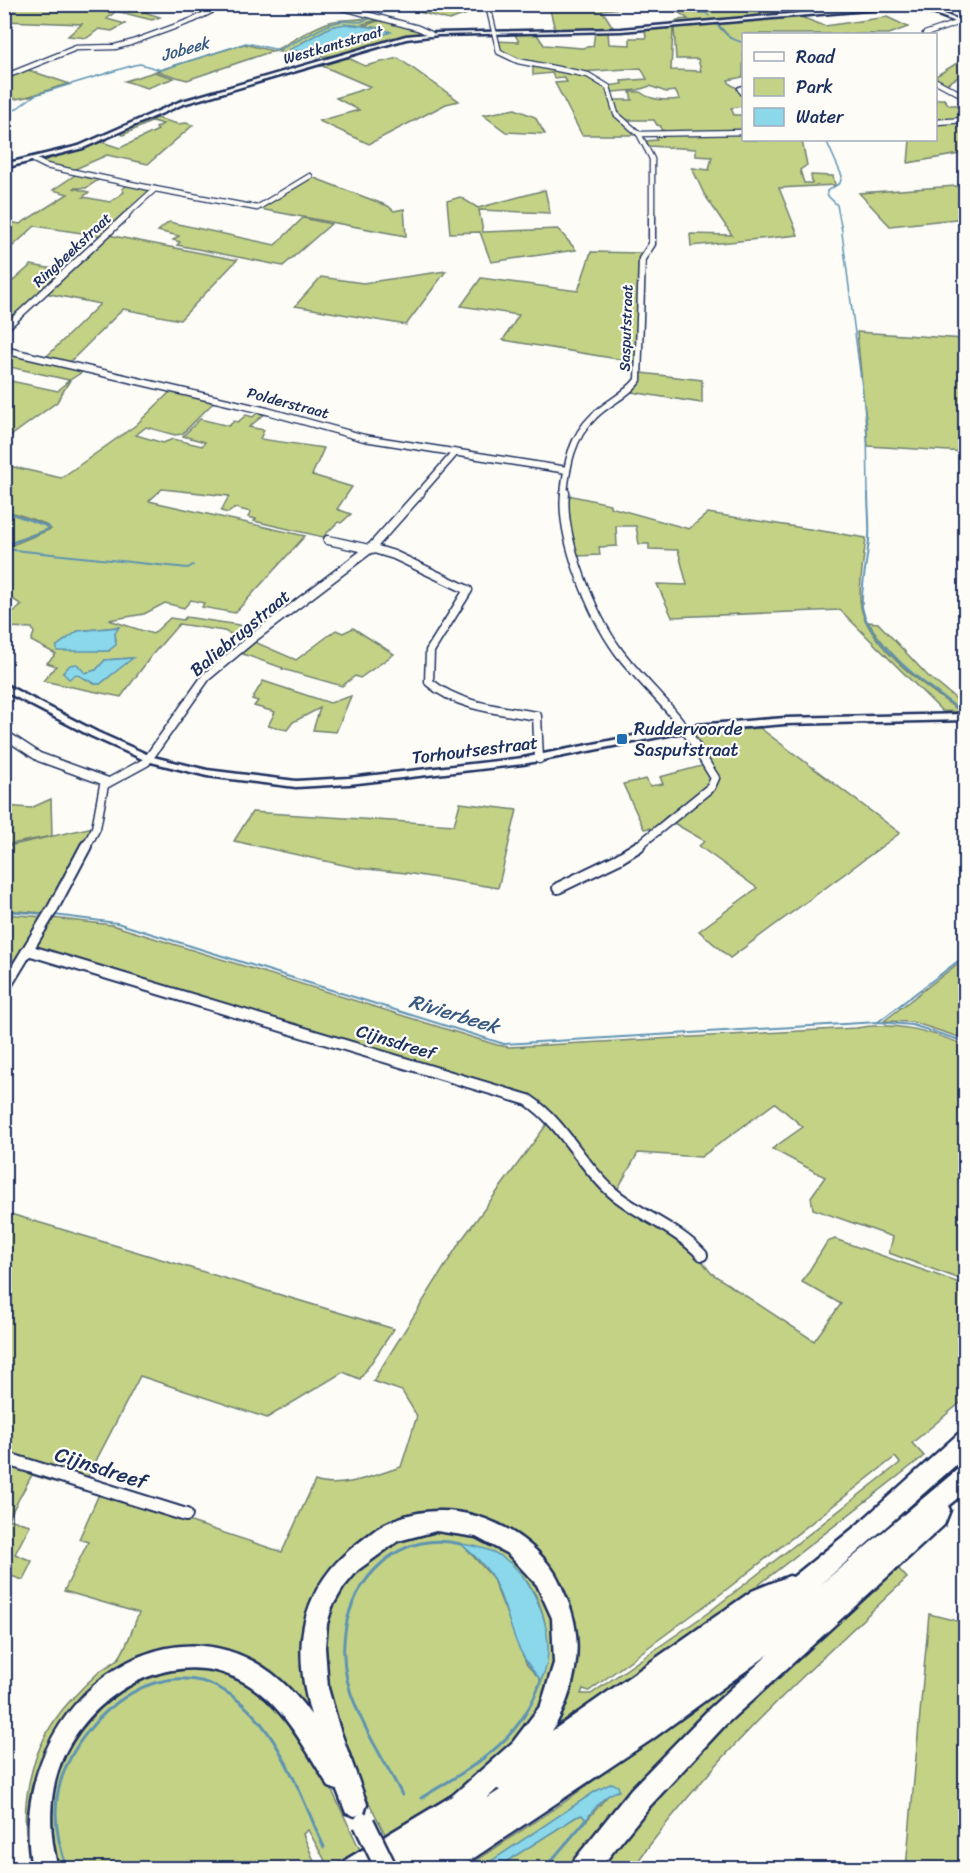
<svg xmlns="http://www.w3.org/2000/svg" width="970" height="1873" font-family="Sriracha,sans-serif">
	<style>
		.green { fill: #c4d286; stroke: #708072; stroke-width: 1.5; fill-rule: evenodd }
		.water { fill: #8bd8ea; stroke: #5e94b2; stroke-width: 1.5 }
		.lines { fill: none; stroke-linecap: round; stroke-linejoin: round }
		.stream-far2 { stroke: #5e94b2; stroke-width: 1.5 }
		.stream-far1 { stroke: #5e94b2; stroke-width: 2 }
		.stream { stroke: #5e94b2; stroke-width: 3 }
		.minor-far4-casing { stroke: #1b2f5e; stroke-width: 7 }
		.minor-far3-casing { stroke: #1b2f5e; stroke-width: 9 }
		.minor-far2-casing { stroke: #1b2f5e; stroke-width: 11 }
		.minor-far1-casing { stroke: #1b2f5e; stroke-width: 14 }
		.minor-casing { stroke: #1b2f5e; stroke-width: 16 }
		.tertiary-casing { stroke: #1b2f5e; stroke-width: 5 }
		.motorway-casing { stroke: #1b2f5e; stroke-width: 5 }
		.minor-far4 { stroke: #fdfcf7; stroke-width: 4.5 }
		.minor-far3 { stroke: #fdfcf7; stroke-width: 6 }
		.minor-far2 { stroke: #fdfcf7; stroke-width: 8 }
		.minor-far1 { stroke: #fdfcf7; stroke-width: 10 }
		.minor { stroke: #fdfcf7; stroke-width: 12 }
		.tertiary { fill: #fdfcf7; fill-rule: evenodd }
		.motorway { fill: #fdfcf7; fill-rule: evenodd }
		.trunk-bridge-casing { stroke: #1b2f5e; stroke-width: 25; stroke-linecap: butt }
		.trunk-bridge { stroke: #fdfcf7; stroke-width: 20 }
		.poi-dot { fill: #1f6fb2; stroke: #fdfcf7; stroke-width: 2 }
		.labels { text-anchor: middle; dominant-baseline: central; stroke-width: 4.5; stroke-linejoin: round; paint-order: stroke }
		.far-street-label { font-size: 15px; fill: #1b2f5e; stroke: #fdfcf7 }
		.far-water-label { font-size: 16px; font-style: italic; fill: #375981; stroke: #fdfcf7 }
		.street-label { font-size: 18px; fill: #1b2f5e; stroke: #fdfcf7 }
		.poi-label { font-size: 18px; fill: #1b2f5e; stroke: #fdfcf7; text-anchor: start }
		.water-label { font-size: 20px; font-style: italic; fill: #375981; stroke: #fdfcf7 }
		.near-street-label { font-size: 21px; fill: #1b2f5e; stroke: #fdfcf7 }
	</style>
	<rect width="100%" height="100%" fill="#fdfcf7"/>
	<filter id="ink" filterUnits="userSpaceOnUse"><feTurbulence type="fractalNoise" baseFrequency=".0167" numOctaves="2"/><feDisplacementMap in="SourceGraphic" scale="12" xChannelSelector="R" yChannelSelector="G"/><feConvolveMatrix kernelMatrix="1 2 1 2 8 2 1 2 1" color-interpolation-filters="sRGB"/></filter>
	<g filter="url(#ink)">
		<g class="green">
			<polygon points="5,4 163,4 163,5 149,8 151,9 144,12 160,17 152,20 116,11 107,19 125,24 112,31 99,29 87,38 68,36 82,24 5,21 5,17 15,9 5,8"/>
			<polygon points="424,5 494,5 449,20 412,10"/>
			<polygon points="597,5 652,5 602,10 614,29 555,30 550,10 599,7"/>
			<polygon points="668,5 772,5 782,16 672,25 677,20 688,19"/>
			<path d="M373,16l8,3 -18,5 3,1 18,-6 38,12v3l-93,22h-24l-32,-5 -86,29 -31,-9 88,-27 29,7c19,-9 37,-23 57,-29 15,-4 28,0 43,-6zM352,25l27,3 11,4 -34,11 -11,-2 -28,7 -5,4 -22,-2z"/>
			<path d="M798,16l27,10 62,-9 21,10 -19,7h-145l-1,43 -15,3 2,4 7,4 5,8 1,10 -12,2 3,7h9v16l-69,1 -13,-2v-4l-4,-1 -3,-5h-29l-9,-11 -2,-9h18l-2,-8h10c10,8 26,9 40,7l-5,-8 -9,1 -16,-6 -12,4 -26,2 -4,-6 14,-2 -1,-3 26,-2 -6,-11 -60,4 -63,-12 -18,-9 -4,-10 23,1 -5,-9h22l8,12 38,3 11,-2 2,-14 13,-1 1,13 21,1v-7h16l-1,-9 25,-2 3,2 -2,41 30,1 -3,-12h-22l-2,-32 41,-4 16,16 -14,-16z"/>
			<polygon points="344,56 365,66 398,58 459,101 446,104 369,144 319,121 359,110 336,98 371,87 318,64"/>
			<polygon points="965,58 965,73 945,85 936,80 936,76"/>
			<polygon points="533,65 586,75 605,86 614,113 638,135 582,135 555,83 567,82 564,77 554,78 552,73 533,75"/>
			<path d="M25,69l45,15c-23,4 -42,17 -65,15v-21z"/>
			<polygon points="154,72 174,78 147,88 125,81"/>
			<polygon points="936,99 944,99 949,105 965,105 965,119 936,120"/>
			<polygon points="515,109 535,117 545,134 506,132 483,115"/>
			<polygon points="153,117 178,124 186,123 193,125 148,164 107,155 73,170 46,165 43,161 102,142 120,148 158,130 156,128 163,124 153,121 123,135 119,133"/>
			<polygon points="956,121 965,130 965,153 908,163 910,140 936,140 936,123"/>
			<polygon points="743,132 744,140 808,140 802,141 807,165 800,170 804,183 812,183 811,175 833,176 835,185 779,188 798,235 691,246 690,234 732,235 704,194 692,168 709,170 712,157 696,156 696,149 649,146 646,141 657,140 655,134"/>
			<polygon points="78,173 101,178 86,188 73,188 89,192 83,197 110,202 124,192 122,189 129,184 151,190 102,236 35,226 5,253 4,221 20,224 68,194 53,190"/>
			<polygon points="309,176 388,206 394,211 404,209 406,236 260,209 290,186"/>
			<polygon points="956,186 965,192 965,218 890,226 859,193"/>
			<polygon points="545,190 550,213 479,210 483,232 558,229 576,250 491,262 480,232 450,233 447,201 460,197 478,208"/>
			<polygon points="303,218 331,224 283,266 177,245 180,242 173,240 179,236 158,231 169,222 275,245"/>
			<polygon points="108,235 237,260 180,320 123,309 69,363 46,357 100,304 45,293"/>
			<polygon points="591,252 641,253 636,362 503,340 519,315 461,306 481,278 578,291"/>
			<polygon points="31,265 65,271 5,327 5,280 13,281"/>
			<polygon points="446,271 406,325 295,306 321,277 363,283"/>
			<polygon points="857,332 965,339 965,452 868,446"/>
			<polygon points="5,351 85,370 70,380 57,402 4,441 5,386 11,381 58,391 69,380 5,366"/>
			<polygon points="641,373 702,380 702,403 631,392 640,382"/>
			<path d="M172,390l43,11 -33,33 -7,1 -29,-8 -10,8 27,8 10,-4 29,7 3,-4 -22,-6 17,-17 29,7 5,-5 4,1 8,-7 7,2 7,-7 7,2 -18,15 15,3 -4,9 64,9 -12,27 40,12 -15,22 14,5 -10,9 -3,-1 -15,15 -69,-16 2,-2 -8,-2 3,-5 -16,-4 -7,5 -7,-2 8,-15 -67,-7 -13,12 156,35 -70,77 -33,-6 2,-4 -13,-3 -7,8 -19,-5 -21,11 -35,6 44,14 17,-16 13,2 3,-3 53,8 15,8 -8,7 -22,-9 -45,-7 -27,31 -31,42 -78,-16 13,-15 -9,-3 9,-9 -25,-13 3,-8 -2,-5 -27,-1v-8l17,-14 -17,-11v-46l46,-19 -8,-6 -38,-13v-45l56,13 75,-53zM118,627l-3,6 1,7 -7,11 -33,-1 -19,-4 21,-15zM132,658l-32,26h-4l-20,-10 -13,-1 4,-5h13l5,5 11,-3 9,-10z"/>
			<path d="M568,495l42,9v3l79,22 19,-16 158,25c-2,19 -6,40 -6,59 -1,44 69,92 101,115l-19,-1 -102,-101 -168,7 -15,-33 30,1 -9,-35 -29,-1v-5h-10l-3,-18h-20l1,20 -18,1 1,8 -23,1 -9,-31z"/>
			<polygon points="5,512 45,525 47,529 5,545"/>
			<path d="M868,622l10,1 50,53 37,30v7c-36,-22 -75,-55 -97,-91z"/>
			<polygon points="353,628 394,654 360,678 355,676 342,686 282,669 283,668 240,653 255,642 296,660 336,630 343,633"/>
			<polygon points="263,681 330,703 351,696 336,732 313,730 320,708 293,722 287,730 268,726 275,712 254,706 258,701 252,699"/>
			<polygon points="760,728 900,833 730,958 699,931 757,888 699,846 705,841 672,822 719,779 691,734"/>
			<polygon points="705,765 712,775 711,782 670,818 667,816 651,831 650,828 644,829 623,784 646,779 650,786 663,784 660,777"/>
			<polygon points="51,799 52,836 5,845 5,806 31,808"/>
			<polygon points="460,803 517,810 498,888 406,873 357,868 234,841 252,812 454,825"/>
			<polygon points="93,827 44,913 5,910 4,847"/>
			<polygon points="5,914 44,917 5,983"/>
			<path d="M52,918l60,7 385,120 12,2 347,-19c40,-7 72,3 109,17v236l-76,-28 4,-16 -80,-28 -2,-12 14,-20 -53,-28 31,-22 -28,-24 -74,54 -63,-4 -22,39 -5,-3 -58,-74 -14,-12 -501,-154 -3,-2z"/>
			<polygon points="965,958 965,1039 912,1022 884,1021"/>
			<path d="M550,1120l37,50 71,51 41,36 12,16 103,68 27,-37 -39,-22 25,-40 8,-3 130,46v114l-53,44 12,13 -208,162 -198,141 50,-98 -40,-110 -109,-32 -94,69 -4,142 -37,-37 -121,-38 -106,82 -18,125 2,6h-8c-18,-56 -3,-124 37,-167 9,-10 19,-20 29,-29 6,-5 14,-8 19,-13 8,-9 16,-35 21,-46l-75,-22 24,-49 -9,-3 21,-47 182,60 33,-71c26,9 60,-6 86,-14l16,-51 -15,-25 -29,-10 87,-139zM895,1457l5,6 -191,149 -118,82h-10l2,-5 6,2 133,-98z"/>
			<polygon points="4,1212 394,1329 360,1379 343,1372 267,1418 140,1376 86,1480 5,1454"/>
			<polygon points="5,1461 58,1479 58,1483 32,1475 8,1519 30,1525 15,1554 32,1561 23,1580 5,1574"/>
			<path d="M420,1530l49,1 46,23 29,37 14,45 -6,49 -24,45 -37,37 -104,71 -33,-65 -29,-81 -2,-62 13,-36 27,-36zM462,1544c18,10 42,19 58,31 25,19 35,78 21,105l-14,-15 -35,-88z"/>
			<path d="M897,1567l10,11c-97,91 -197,181 -274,290h-40l59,-72 80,-84z"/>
			<polygon points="929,1614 965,1623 965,1868 906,1868"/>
			<polygon points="797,1627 637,1790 573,1868 496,1868 576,1817 582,1815 587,1820 611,1792 596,1791 481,1868 465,1868 566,1801"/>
			<polygon points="163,1666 230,1671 267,1694 320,1765 362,1854 332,1865 327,1864 308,1830 303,1834 317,1868 55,1868 50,1855 51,1781 68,1739 105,1697"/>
		</g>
		<g class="water">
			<polygon points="345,24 379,28 391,32 356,43 345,41 317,48 312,52 289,50 330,27"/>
			<polygon points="119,627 115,633 116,645 108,651 57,651 57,646 78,631"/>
			<polygon points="133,658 100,684 96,684 76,674 69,679 63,673 70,665 77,664 85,673 96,670 105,660"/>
			<path d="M461,1544c16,2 30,5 44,15 33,23 55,85 36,121 -33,-35 -28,-63 -48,-101 -7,-14 -21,-25 -32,-35z"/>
			<path d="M612,1783l6,3 1,5c-15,3 -24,17 -33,29l-4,-5 -6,2 -80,51h-15l115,-77z"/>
		</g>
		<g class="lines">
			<g class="stream-far2">
				<polyline points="692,4 698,13 706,13 709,16"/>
				<polyline points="378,15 399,4"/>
				<polyline points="713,20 730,38 744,43"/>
				<polyline points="4,118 35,95 134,65 140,64 161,70 246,43 279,50 330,24 342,21 360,22 375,17"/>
				<polyline points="826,140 842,176 840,183 827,191 827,195 837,205 842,231"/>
				<polyline points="842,233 867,426 868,494"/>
			</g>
			<g class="stream-far1">
				<path d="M868,493c0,15 2,30 1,46 -1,16 -9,55 -7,68 7,38 71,83 101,105"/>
				<polyline points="4,511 49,527 47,530 4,546"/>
				<polyline points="4,549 188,568 193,565"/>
				<polyline points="4,911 44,914"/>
				<polyline points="54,915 117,923 504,1044 878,1022 912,1025 966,1042"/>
				<polyline points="878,1022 966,955"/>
			</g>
			<g class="stream">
				<path d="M402,1795c-14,-29 -33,-56 -45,-86 -23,-51 -17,-110 26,-147 22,-19 51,-25 78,-18"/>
				<path d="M421,1798c53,-32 100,-56 120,-118"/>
				<path d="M67,1868c-9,-24 -14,-50 -9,-76 13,-66 94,-141 163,-103 56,30 78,104 103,158"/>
				<polyline points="545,1868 586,1820"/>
			</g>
			<defs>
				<g id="minor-far4">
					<polyline points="329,4 418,28 431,34"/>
					<polyline points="496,4 489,10 499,52 518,61 588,75 608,87 616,114 639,134 652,159 652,217"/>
					<polyline points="925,34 960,22"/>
					<polyline points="4,77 76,48 115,47 130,43 193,20 225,4"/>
					<polyline points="936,81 966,97"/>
					<polyline points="744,88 740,89 744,94"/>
					<polyline points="936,122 966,120"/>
					<polyline points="639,134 744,132"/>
					<polyline points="34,160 46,166 155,189 124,217"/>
					<polyline points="155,189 257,208 310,176"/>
				</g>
				<g id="minor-far3">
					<polyline points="4,329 126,216"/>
					<polyline points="4,350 267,411 364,438 567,470"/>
					<polyline points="419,494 455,453"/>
					<path d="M564,494c3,-30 7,-56 30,-78 14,-14 32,-20 44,-36l4,-121 10,-15v-28"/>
				</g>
				<g id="minor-far2">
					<path d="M565,493c-5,44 27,122 53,158 17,23 39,43 57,65 16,19 27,42 40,62l-4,9 -74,60"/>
					<polyline points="328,540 369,549"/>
					<path d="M371,548l23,7 74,35 -38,61 -1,31c29,25 72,28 108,34l2,43"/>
					<polyline points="4,734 39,757 108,782"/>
					<polyline points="86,847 96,828 104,785 146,762 206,677 254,637 371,548 420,493"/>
				</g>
				<g id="minor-far1">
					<polyline points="558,888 618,859 639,846"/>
					<path d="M28,950l500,150c36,24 52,64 84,92 28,24 64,35 90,63"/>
					<polyline points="4,989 53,908 86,846"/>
				</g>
				<polyline id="minor" points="4,1458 186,1515"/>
				<g id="tertiary">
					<polygon points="903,4 919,4 966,23 966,26 915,6 621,31 438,35 406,39 183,104 83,148 4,168 4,164 79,146 179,102 406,36 438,33 621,29"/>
					<polygon points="4,684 97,732 153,757 207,770 296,781 349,778 523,758 684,726 785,718 966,714 966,720 785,724 684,732 523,764 349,784 296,787 207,776 147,761 91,736 4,691"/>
				</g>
				<path id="motorway" d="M966,1431v25l-146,129 138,-116 8,-3v25l-18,15 2,4 -6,15 -219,200 -76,82 -49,61h-29l4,-9 56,-70 78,-80 60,-55 -118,86 -192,128h-35l2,-3 -6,3h-36l2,-4 -7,4h-36l4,-9 105,-63 61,-54 28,-37 13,-42 -2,-45 -15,-33 -29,-31 -32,-17 -40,-6 -38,10 -40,29 -15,18 -11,19 -5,17 -2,23 3,41 11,39 28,77 -3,9 -9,3 -9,-3 -9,-23 -8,-3c-24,-38 -47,-86 -89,-107 -71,-36 -154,17 -180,85 -12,32 -11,70 -2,103h-26c-32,-169 166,-313 279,-153 -8,-29 -13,-61 -7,-90 8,-36 28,-63 57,-84 8,-6 17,-14 26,-18 58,-28 128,-5 165,46 6,8 10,19 14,28 20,44 10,94 -14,134l200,-140 37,-15 4,1 63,-51 102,-92zM497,1789l3,1 -14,9z"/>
			</defs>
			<use href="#minor-far4" class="minor-far4-casing"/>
			<use href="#minor-far3" class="minor-far3-casing"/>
			<use href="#minor-far2" class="minor-far2-casing"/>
			<use href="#minor-far1" class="minor-far1-casing"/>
			<use href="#minor" class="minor-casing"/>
			<use href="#tertiary" class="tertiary-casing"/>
			<use href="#motorway" class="motorway-casing"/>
			<use href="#minor-far4" class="minor-far4"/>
			<use href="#minor-far3" class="minor-far3"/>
			<use href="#minor-far2" class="minor-far2"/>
			<use href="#minor-far1" class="minor-far1"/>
			<use href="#minor" class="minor"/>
			<use href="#tertiary" class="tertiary"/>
			<use href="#motorway" class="motorway"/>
			<defs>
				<polyline id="trunk-bridge" points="364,1823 386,1868"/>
			</defs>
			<use href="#trunk-bridge" class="trunk-bridge-casing"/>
			<use href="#trunk-bridge" class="trunk-bridge"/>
		</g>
	</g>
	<rect class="poi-dot" x="616" y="733" width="12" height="12" rx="3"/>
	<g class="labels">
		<g class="far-street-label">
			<text transform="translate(333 45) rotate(-16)">Westkantstraat</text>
			<text transform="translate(72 250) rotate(-43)">Ringbeekstraat</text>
			<text transform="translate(626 328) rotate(-88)">Sasputstraat</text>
			<text transform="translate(288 403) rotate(15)">Polderstraat</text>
		</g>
		<g class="far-water-label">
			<text transform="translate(185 49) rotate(-16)">Jobeek</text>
		</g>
		<g class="street-label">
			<text transform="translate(240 633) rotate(-40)">Baliebrugstraat</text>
			<text transform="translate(475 750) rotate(-7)">Torhoutsestraat</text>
			<text transform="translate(396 1042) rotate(17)">Cijnsdreef</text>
		</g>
		<g class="poi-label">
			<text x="634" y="729">Ruddervoorde<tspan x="634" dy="21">Sasputstraat</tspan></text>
		</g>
		<g class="water-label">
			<text transform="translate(454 1014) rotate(17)">Rivierbeek</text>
		</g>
		<g class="near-street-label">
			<text transform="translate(101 1468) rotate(18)">Cijnsdreef</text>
		</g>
	</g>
	<rect width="970" height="1873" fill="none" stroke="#fdfcf7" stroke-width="24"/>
	<rect x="12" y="12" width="946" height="1849" fill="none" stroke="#1b2f5e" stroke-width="2" filter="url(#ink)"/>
	<rect x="742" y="33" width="195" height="108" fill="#fdfcf7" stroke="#a3aaba" stroke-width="1.5"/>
	<rect x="754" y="52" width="30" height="9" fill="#fdfcf7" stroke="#a3aaba" stroke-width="1.5"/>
	<text x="796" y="63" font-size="18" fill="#1b2f5e">Road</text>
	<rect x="754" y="78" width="30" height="18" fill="#c4d286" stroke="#a3aaba" stroke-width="1.5"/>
	<text x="796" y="93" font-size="18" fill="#1b2f5e">Park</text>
	<rect x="754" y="108" width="30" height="18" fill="#8bd8ea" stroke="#a3aaba" stroke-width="1.5"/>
	<text x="796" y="123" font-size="18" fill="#1b2f5e">Water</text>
</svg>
